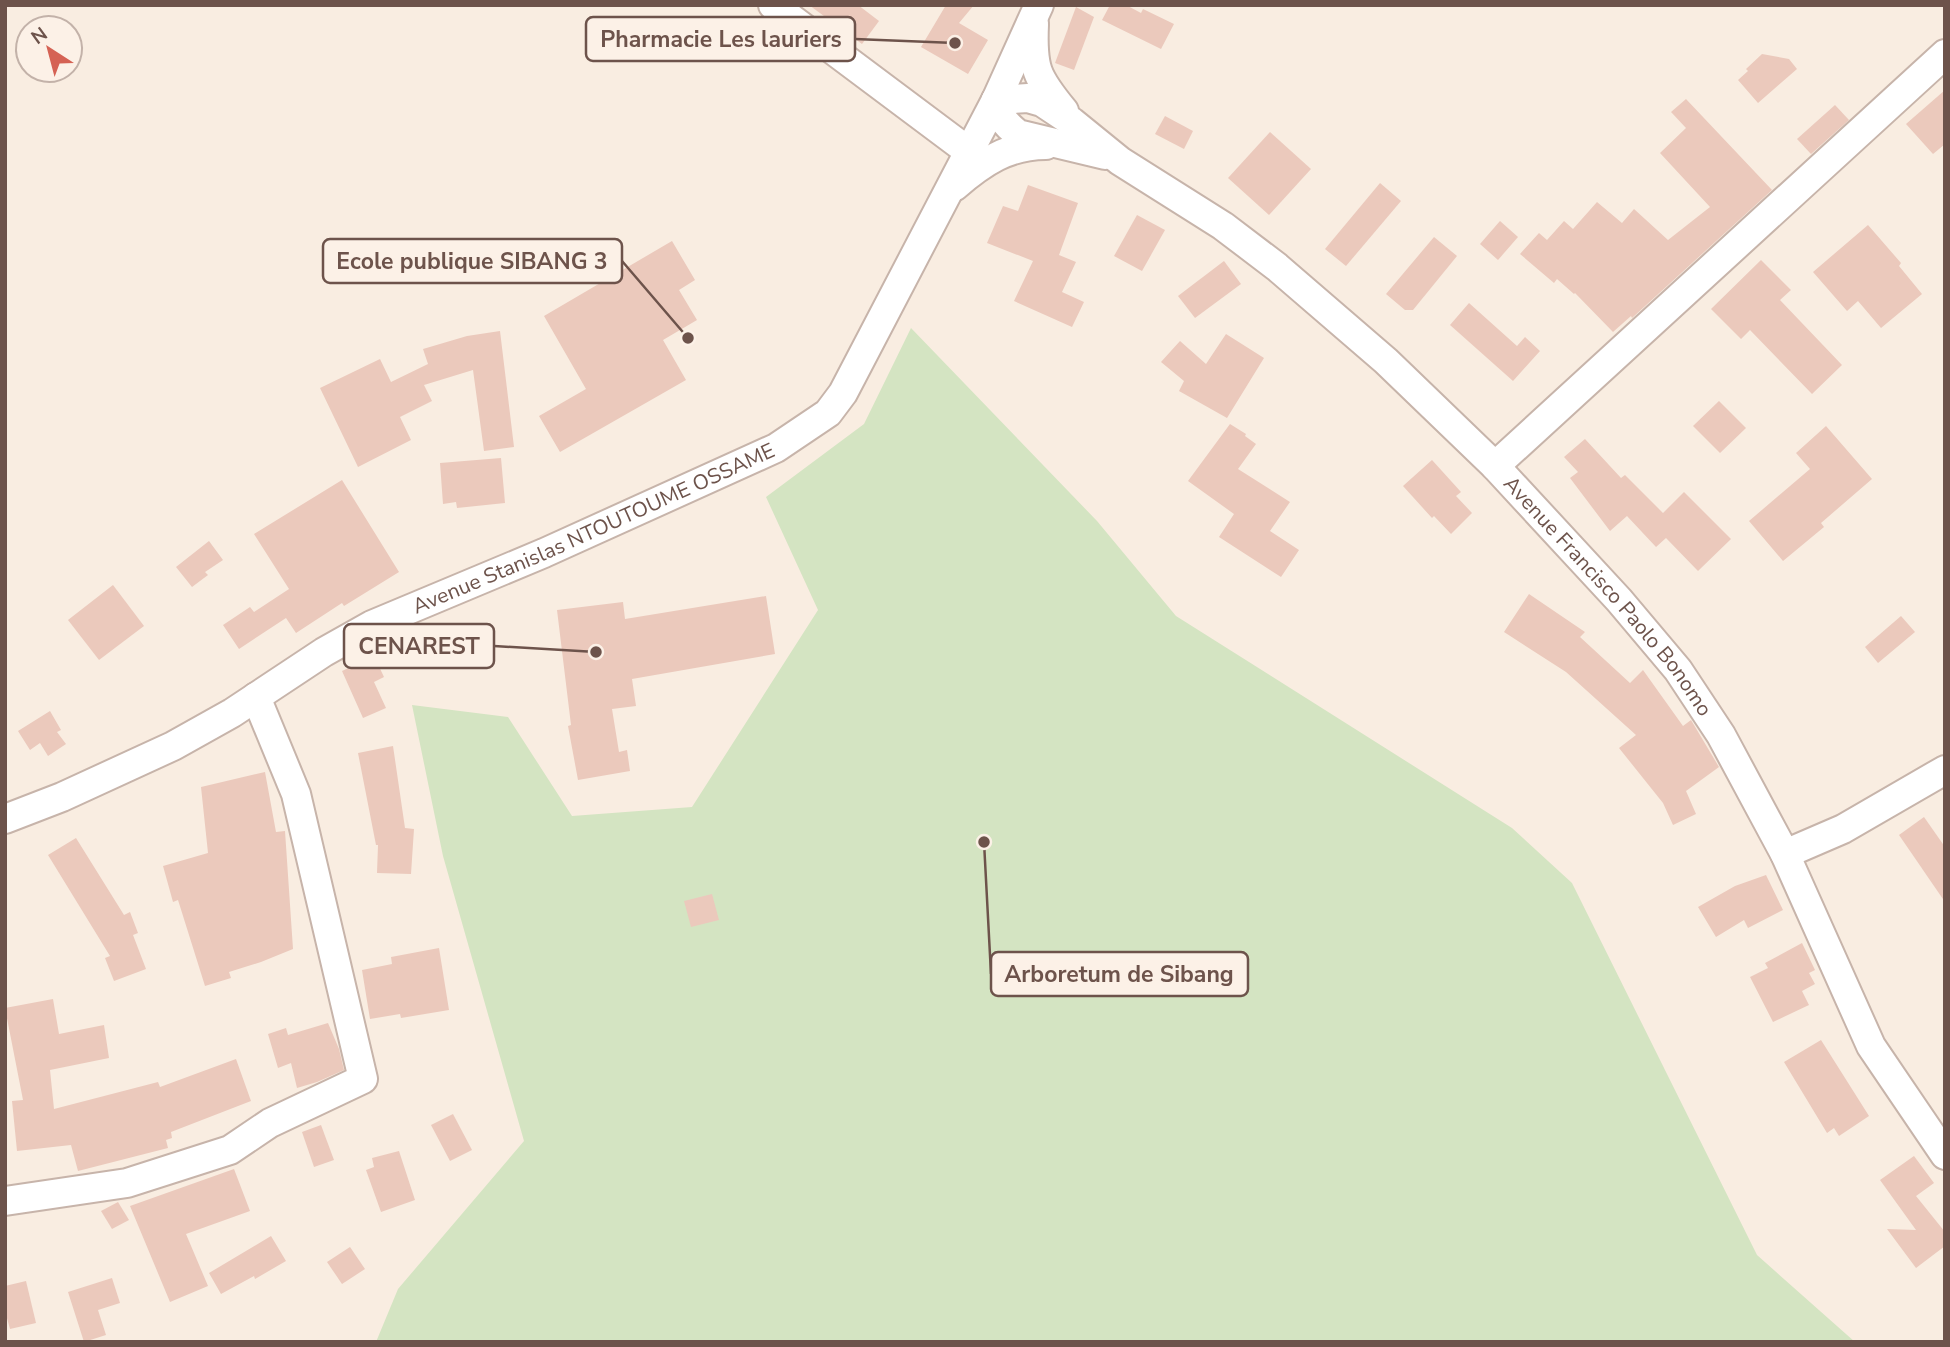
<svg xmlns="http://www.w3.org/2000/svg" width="1950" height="1347" font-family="'Nunito Sans',sans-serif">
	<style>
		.green { fill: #d4e4c2 }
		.building { fill: #ebc9bc }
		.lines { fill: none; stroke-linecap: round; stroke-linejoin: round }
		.minor-casing { stroke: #c7b4aa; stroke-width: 32 }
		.minor { stroke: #fff; stroke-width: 28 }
		.labels { text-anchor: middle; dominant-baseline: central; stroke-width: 7; stroke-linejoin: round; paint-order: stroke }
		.street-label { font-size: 21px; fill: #6d534b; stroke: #fcf1e7 }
		.leader { fill: none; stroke: #6d534b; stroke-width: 2.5 }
		.callout-dot { fill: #6d534b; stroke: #fcf1e7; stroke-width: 2.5 }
		.callout { fill: #fcf1e7; stroke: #6d534b; stroke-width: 2.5 }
		.callout-label { font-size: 23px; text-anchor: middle; font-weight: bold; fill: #6d534b }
	</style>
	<rect width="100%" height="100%" fill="#f9ede1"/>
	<polygon class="green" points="911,328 1097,521 1176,616 1512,828 1572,883 1757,1255 1855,1342 376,1342 398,1289 524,1141 443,856 412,705 508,717 572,816 692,807 818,610 766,497 864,424"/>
	<g class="building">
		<polygon points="809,5 858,5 879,21 862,44"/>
		<polygon points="946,5 974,5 959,23 988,40 968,74 921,47"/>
		<polygon points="1110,5 1126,5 1141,13 1143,9 1174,24 1161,49 1102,20"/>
		<polygon points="1076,7 1094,17 1074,70 1055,63"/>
		<polygon points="1762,54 1789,59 1797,69 1758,103 1738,80 1748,71 1746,69"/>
		<polygon points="1945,90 1945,144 1933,154 1906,124"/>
		<polygon points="1686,99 1772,190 1632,318 1631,316 1613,332 1575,293 1574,294 1557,279 1554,283 1520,254 1539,233 1547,240 1564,221 1573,229 1597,202 1622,223 1634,209 1668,240 1710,207 1660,153 1686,128 1671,112"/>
		<polygon points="1835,105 1849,120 1811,154 1797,139"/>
		<polygon points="1165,116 1193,131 1184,149 1155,134"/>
		<polygon points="1270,132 1311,169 1269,215 1228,178"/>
		<polygon points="1380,183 1401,201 1346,266 1325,249"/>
		<polygon points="1028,185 1078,203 1059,255 1076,262 1062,292 1084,302 1072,327 1014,301 1033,261 987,243 1003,206 1018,211"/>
		<polygon points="1137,215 1165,230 1142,271 1114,256"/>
		<polygon points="1500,221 1518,237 1498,260 1480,244"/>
		<polygon points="1868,225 1901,263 1899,266 1922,294 1881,328 1858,301 1847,311 1813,272"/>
		<polygon points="1434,237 1457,256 1413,310 1405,310 1386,294"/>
		<polygon points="672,241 695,280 679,290 697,320 663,340 686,380 560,452 539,416 586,389 544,316"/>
		<polygon points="1761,260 1791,290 1780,300 1842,365 1812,394 1750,330 1741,339 1711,309"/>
		<polygon points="1224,261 1241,284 1195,318 1178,296"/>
		<polygon points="1469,303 1517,346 1525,337 1540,351 1513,381 1450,325"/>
		<polygon points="500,331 514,447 484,451 473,370 424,385 432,401 400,417 411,440 358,467 320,388 380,359 391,382 428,364 423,349 467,336"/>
		<polygon points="1226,334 1264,358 1227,418 1179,391 1184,381 1161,362 1180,341 1206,364"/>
		<polygon points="1719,401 1746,428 1720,453 1693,426"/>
		<polygon points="1230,424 1246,434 1245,436 1256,444 1238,469 1290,502 1270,531 1299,550 1281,577 1219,537 1234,514 1188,481"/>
		<polygon points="1826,426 1872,479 1821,523 1824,527 1783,561 1749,521 1810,469 1796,453"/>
		<polygon points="1585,439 1621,478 1625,475 1663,513 1684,492 1731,539 1698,571 1666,538 1656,547 1627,516 1610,531 1570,478 1578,472 1564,457"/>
		<polygon points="501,458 505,503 457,508 456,502 443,504 440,463"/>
		<polygon points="1432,460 1461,492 1456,496 1472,513 1451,534 1434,516 1432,518 1403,486"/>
		<polygon points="342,480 399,572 344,606 342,603 296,633 286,618 239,649 223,625 250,607 254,612 289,589 254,534"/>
		<polygon points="209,541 223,560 205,572 208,575 192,587 176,567"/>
		<polygon points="113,585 144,626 99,660 68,620"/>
		<polygon points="1529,594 1585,632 1580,637 1630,683 1643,670 1683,726 1691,720 1719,767 1686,791 1696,814 1673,825 1663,803 1619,748 1636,735 1566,672 1504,632"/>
		<polygon points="766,596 775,654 632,679 636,706 612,709 619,752 627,750 630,771 578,780 568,726 571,725 557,610 623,602 625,619"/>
		<polygon points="1901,616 1915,632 1878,663 1865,647"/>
		<polygon points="374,656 384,677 374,682 386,708 363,718 342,671"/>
		<polygon points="50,711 61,730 57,732 66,744 48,756 40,743 30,750 18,731"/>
		<polygon points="393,746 405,828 414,829 411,874 377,873 378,845 376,845 358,753"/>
		<polygon points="265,772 276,832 285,831 293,949 261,962 229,972 231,978 205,986 178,900 173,902 163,866 208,853 201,787"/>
		<polygon points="1924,817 1945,847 1945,902 1899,835"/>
		<polygon points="76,838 124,915 130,912 138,933 133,935 146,969 114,981 105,958 110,956 48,855"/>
		<polygon points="1766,875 1783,910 1748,928 1744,920 1716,937 1698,907 1735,886"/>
		<polygon points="712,894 719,920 691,927 684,901"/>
		<polygon points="1802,943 1815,970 1809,973 1815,984 1802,991 1809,1005 1773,1022 1750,977 1768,968 1765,963"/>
		<polygon points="439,948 449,1010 401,1018 400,1014 370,1019 362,970 392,964 391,957"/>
		<polygon points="53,999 59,1034 104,1025 109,1058 50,1070 54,1109 158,1082 160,1087 236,1059 251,1101 171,1132 172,1138 166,1140 168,1148 78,1171 71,1145 17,1151 12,1101 23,1100 5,1008"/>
		<polygon points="328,1023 339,1049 344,1070 317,1082 297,1088 291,1063 278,1068 268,1034 286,1028 288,1035"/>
		<polygon points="1821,1040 1869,1116 1839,1136 1834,1128 1827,1133 1784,1062"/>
		<polygon points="453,1114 472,1150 450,1161 431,1125"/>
		<polygon points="321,1125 334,1160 314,1167 302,1132"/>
		<polygon points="399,1151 415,1200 381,1212 366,1170 374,1167 372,1158"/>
		<polygon points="1914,1156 1934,1183 1916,1196 1945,1232 1945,1246 1916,1268 1887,1229 1916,1230 1880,1180"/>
		<polygon points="234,1169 250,1211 186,1234 208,1286 170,1302 130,1206"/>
		<polygon points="118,1202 129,1220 112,1229 101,1211"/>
		<polygon points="271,1236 286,1261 255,1279 254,1276 221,1294 209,1273"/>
		<polygon points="350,1247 365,1269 342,1284 327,1262"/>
		<polygon points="112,1278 120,1303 98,1310 106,1335 84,1342 68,1292"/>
		<polygon points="26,1281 36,1323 10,1329 5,1311 5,1286"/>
	</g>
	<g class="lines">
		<defs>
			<g id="minor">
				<polyline points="773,5 968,151"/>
				<path d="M1034,24c-2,44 2,53 30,87"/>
				<path id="s1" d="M996,100l32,-2 14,4 30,20 48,39 103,65 54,41 109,94 109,105 124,134 59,70 43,65 64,119 86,192 74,109"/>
				<path d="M996,100c3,16 9,24 22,34l87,21"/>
				<path d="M955,186c28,-24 53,-41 91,-41"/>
				<polyline points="1495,466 1945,54"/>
				<path id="s2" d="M5,819l57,-22 111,-51 59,-33 92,-61 48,-27 172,-72 232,-105 52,-35 15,-20 153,-293 43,-95"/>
				<polyline points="1785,854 1843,829 1945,770"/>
				<polyline points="5,1201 127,1183 230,1150 270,1123 363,1079 296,794 256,697"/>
			</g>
		</defs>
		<use href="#minor" class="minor-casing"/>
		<use href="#minor" class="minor"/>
	</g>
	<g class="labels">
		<g class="street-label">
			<text stroke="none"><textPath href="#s2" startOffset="658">Avenue Stanislas NTOUTOUME OSSAME</textPath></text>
			<text stroke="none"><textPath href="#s1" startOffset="802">Avenue Francisco Paolo Bonomo</textPath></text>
		</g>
	</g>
	<path class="leader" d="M955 43L855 39M688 338L622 261M596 652L494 646M984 842L991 974"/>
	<g class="callout-dot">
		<circle cx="955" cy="43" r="7"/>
		<circle cx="688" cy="338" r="7"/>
		<circle cx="596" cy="652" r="7"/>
		<circle cx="984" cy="842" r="7"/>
	</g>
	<g class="callout">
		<rect x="586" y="17" width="269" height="44" rx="7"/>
		<rect x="323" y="239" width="299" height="44" rx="7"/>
		<rect x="344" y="624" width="150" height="44" rx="7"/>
		<rect x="991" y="952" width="257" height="44" rx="7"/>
	</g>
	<g class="callout-label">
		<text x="721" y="47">Pharmacie Les lauriers</text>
		<text x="472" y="269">Ecole publique SIBANG 3</text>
		<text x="419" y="654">CENAREST</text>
		<text x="1119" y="982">Arboretum de Sibang</text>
	</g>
	<rect width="1950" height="1347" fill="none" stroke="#6d534b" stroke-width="14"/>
	<g transform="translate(49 49) rotate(324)"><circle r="33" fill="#fcf1e7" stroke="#c3b2a9" stroke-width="2"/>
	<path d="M0-5L12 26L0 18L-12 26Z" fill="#d56254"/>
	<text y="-10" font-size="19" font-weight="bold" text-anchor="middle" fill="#6d534b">N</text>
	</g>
</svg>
